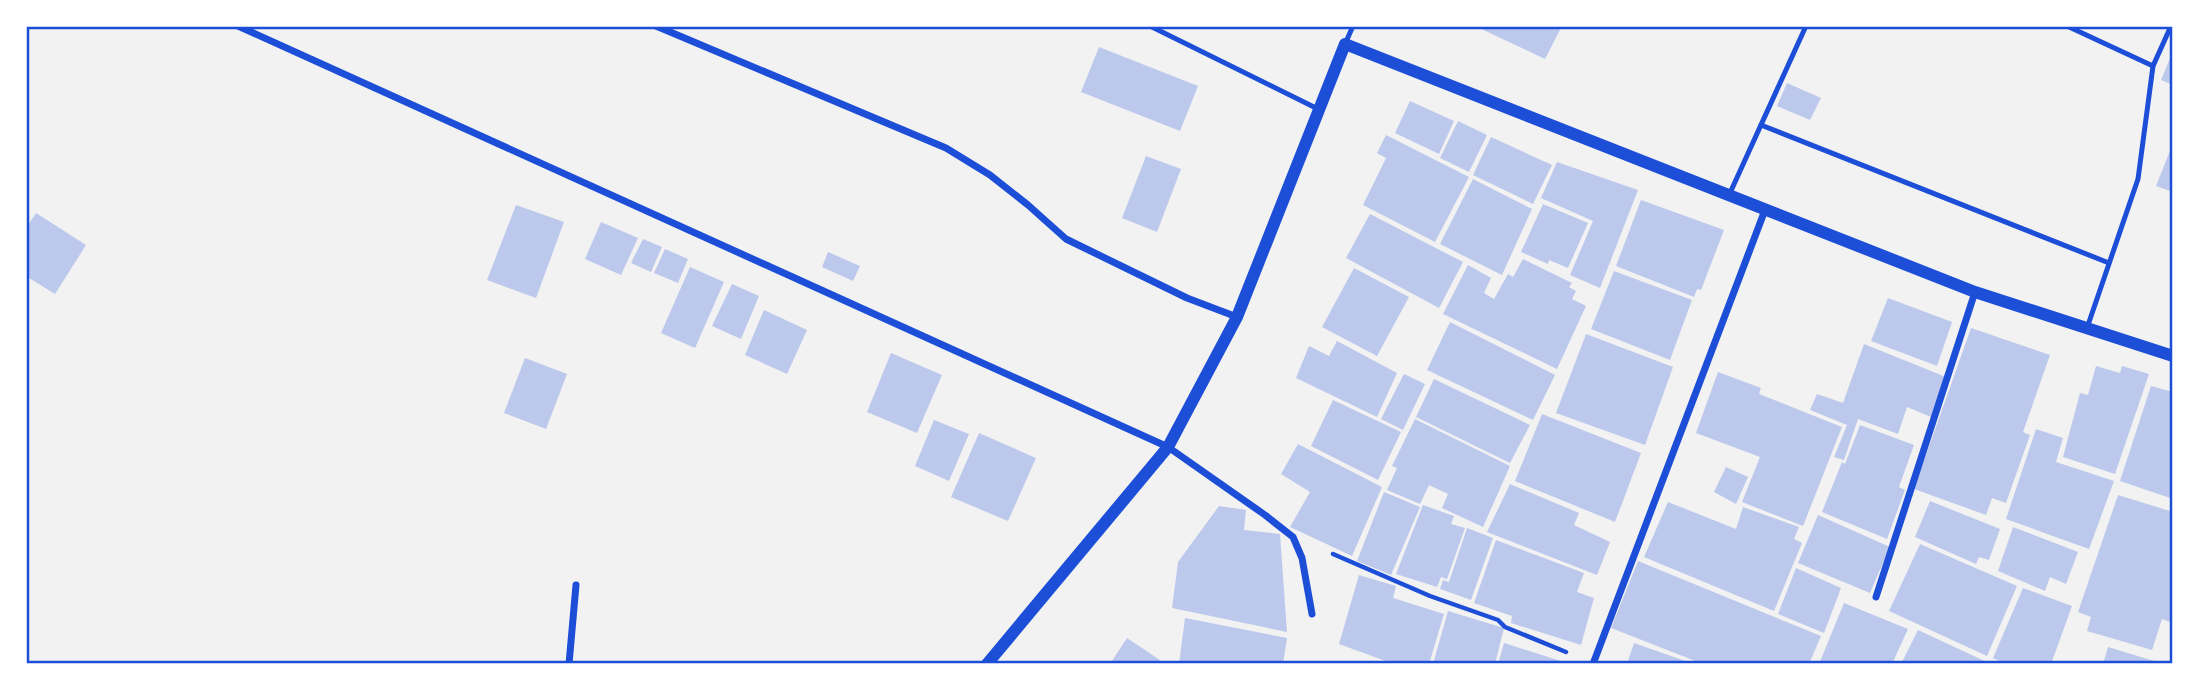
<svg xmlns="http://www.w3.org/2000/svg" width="2199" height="690" font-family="Lato,sans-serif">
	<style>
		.building { fill: #bdc9ec }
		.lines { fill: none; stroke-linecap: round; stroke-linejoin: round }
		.path { stroke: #1d4ed8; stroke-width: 4.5 }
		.service { stroke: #1d4ed8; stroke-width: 5 }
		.minor { stroke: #1d4ed8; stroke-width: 7 }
		.tertiary { stroke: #1d4ed8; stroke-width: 12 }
		.neatline { fill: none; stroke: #1d4ed8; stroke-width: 2.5 }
	</style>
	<rect width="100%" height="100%" fill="#f2f2f2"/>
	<g class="building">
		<polygon points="1475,26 1562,26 1545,59"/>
		<polygon points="1099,47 1198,86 1180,131 1081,92"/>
		<polygon points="2173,51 2173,85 2161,80"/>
		<polygon points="1787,83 1821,98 1810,120 1777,106"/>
		<polygon points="1410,101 1454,121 1439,154 1395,133"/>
		<polygon points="1458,121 1487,135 1469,172 1440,158"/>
		<polygon points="1386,135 1469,177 1435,242 1363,205 1386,158 1377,153"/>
		<polygon points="1491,137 1552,165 1533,204 1473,175"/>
		<polygon points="2173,143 2173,192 2156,186"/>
		<polygon points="1146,156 1181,169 1157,232 1122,218"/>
		<polygon points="1557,162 1638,190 1600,288 1570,275 1593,221 1541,198"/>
		<polygon points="1473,179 1532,209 1502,275 1440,244"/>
		<polygon points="1641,200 1724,230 1701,290 1697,289 1694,297 1616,266"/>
		<polygon points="1543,204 1588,223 1568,268 1549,260 1548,264 1521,252"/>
		<polygon points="516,205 564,222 536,298 487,280"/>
		<polygon points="36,213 86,245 55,294 26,276 26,228"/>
		<polygon points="1370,214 1463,262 1439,308 1346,258"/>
		<polygon points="601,222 638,238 621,275 585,259"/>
		<polygon points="643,239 662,247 651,272 631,263"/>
		<polygon points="665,249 688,259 678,283 654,273"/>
		<polygon points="828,252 860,266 853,281 822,267"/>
		<polygon points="1523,259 1572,283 1569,287 1576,291 1572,299 1586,306 1557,369 1443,314 1468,265 1491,278 1484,293 1494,299 1508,274 1513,277"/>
		<polygon points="690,267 724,282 695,348 661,333"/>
		<polygon points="1354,268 1409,297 1377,356 1322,327"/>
		<polygon points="1614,271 1692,300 1670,360 1591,329"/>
		<polygon points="732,284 759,296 741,339 712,326"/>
		<polygon points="1888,298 1952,322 1937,366 1871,341"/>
		<polygon points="764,310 807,330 787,374 745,355"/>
		<polygon points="1450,322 1555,375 1533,420 1427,370"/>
		<polygon points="1971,328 2050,355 2023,432 2030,435 2006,503 1992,498 1986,515 1914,489"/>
		<polygon points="1586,334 1673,367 1645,445 1556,413"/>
		<polygon points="1337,341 1397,373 1377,417 1296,378 1309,346 1329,356"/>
		<polygon points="1864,344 1946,377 1931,417 1907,407 1898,434 1858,419 1844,460 1834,457 1847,425 1810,410 1817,394 1843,403"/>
		<polygon points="891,353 942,375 917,433 867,412"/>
		<polygon points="525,358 567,374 546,429 504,413"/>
		<polygon points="2096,366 2120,373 2122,366 2149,374 2115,474 2063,457 2080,393 2088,395"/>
		<polygon points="1718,372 1761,388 1759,394 1842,427 1803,526 1742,502 1760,457 1696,433"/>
		<polygon points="1404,374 1425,384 1403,430 1381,419"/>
		<polygon points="1434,379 1530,425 1510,463 1416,417"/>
		<polygon points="2151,386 2173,392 2173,499 2120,481"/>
		<polygon points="1333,400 1401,432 1378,480 1311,446"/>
		<polygon points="1542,414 1641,453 1615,522 1515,481"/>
		<polygon points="1415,419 1510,466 1483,527 1442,508 1448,494 1429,485 1420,504 1387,490 1397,468 1392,466"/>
		<polygon points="934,420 969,434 949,481 915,466"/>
		<polygon points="1860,425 1914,445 1899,487 1905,490 1887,539 1822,512 1842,462 1845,464"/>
		<polygon points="2036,429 2063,438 2056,462 2114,481 2089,549 2006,519"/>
		<polygon points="979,433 1036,458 1008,521 951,497"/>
		<polygon points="1298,444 1382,487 1352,556 1290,527 1310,492 1281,474"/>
		<polygon points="1726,467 1748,477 1736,504 1714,492"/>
		<polygon points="1510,484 1579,513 1574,525 1610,542 1597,575 1487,532"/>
		<polygon points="1384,492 1420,507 1391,575 1357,561"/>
		<polygon points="2118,495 2173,512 2173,623 2162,619 2152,650 2087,631 2091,617 2078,612"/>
		<polygon points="1930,501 2000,529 1989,560 1979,557 1976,564 1915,537"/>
		<polygon points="1668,502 1736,529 1743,507 1799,527 1794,539 1802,543 1774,611 1644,557"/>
		<polygon points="1423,505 1454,516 1451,524 1465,528 1447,579 1441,577 1437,587 1396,574"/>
		<polygon points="1219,506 1246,510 1244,530 1280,534 1287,632 1172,608 1178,562"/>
		<polygon points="1818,515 1890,547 1870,593 1798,563"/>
		<polygon points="2013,527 2078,552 2066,584 2050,577 2045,591 1998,571"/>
		<polygon points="1467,528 1493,538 1471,600 1440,589 1443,580 1449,582"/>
		<polygon points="1496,540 1584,573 1577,592 1594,598 1581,645 1511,623 1512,616 1474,603"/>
		<polygon points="1920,544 2017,586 1987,656 1889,611"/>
		<polygon points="1638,561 1821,636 1809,664 1703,664 1611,628"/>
		<polygon points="1796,568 1841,588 1824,633 1778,614"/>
		<polygon points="1359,575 1396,586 1393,598 1444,614 1429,664 1394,664 1339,644"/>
		<polygon points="2023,588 2072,606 2051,664 2006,664 1993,658"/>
		<polygon points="1844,603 1908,629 1892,664 1819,664"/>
		<polygon points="1448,611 1504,628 1495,664 1433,664"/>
		<polygon points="1185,618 1287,638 1283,664 1179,664"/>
		<polygon points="1918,630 1991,664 1901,664"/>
		<polygon points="1127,638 1160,660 1158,664 1110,664"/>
		<polygon points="1504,643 1567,663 1567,664 1498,664"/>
		<polygon points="1634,643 1691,663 1691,664 1627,664"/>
		<polygon points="2108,647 2161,663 2161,664 2103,664"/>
	</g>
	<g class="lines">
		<polyline class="path" points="1333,554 1430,596 1498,620 1505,627 1566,652"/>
		<g class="service">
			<polyline points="1150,26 1318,109"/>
			<polyline points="2067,26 2153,66"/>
			<polyline points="1345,44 1353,26"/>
			<polyline points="1761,125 2109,263"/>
			<polyline points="1730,193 1806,26"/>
			<polyline points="2087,328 2138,179 2153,66 2171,26"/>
		</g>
		<g class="minor">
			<polyline points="238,26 1168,447 1265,515 1293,537 1302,558 1312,614"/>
			<polyline points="656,26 946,148 990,175 1028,205 1066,239 1187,298 1237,317"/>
			<polyline points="1876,597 1975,292"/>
			<polyline points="569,664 576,585"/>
			<polyline points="1593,664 1765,210"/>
		</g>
		<polyline class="tertiary" points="987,664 1168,447 1237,317 1345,44 1975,292 2173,356"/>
	</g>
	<rect width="2199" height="690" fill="none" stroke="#ffffff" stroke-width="56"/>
	<rect x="28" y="28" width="2143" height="634" class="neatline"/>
</svg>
